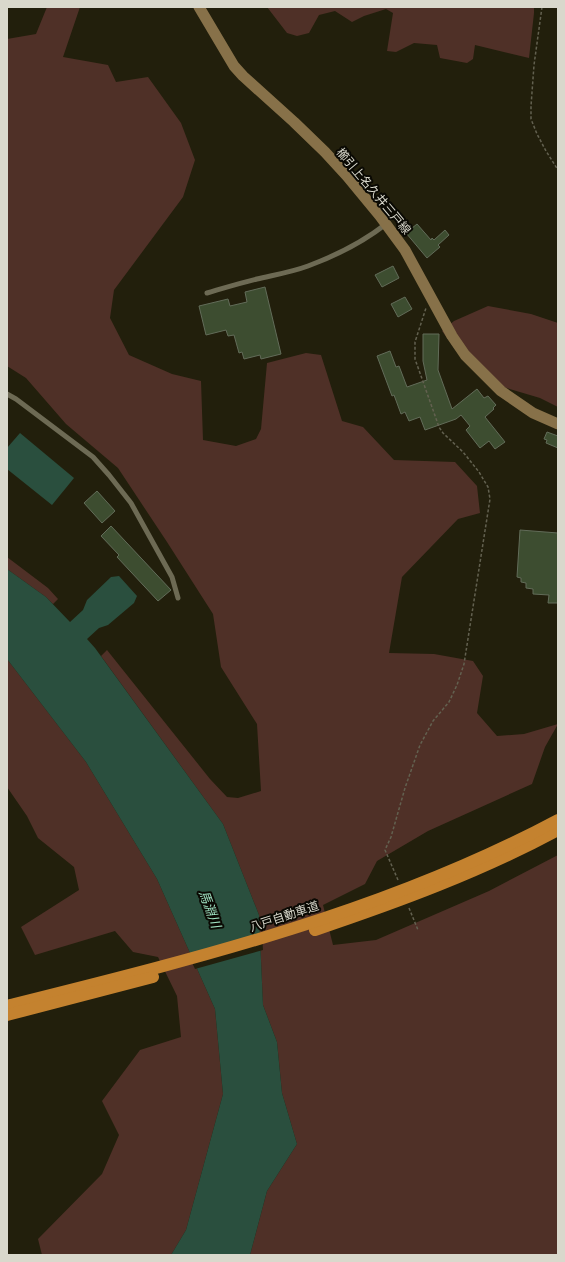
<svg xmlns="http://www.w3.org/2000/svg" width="565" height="1262" font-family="Lora,'Noto Sans JP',serif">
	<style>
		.green { fill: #4f3027 }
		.water { fill: #2a4f3e }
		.pier { fill: #221f0c }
		.building { fill: #3d4d30; stroke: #626c59 }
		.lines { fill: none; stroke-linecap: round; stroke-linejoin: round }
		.path { stroke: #636150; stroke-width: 1.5; stroke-dasharray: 3 2; stroke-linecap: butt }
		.service { stroke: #6d6a54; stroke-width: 5 }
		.secondary { stroke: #877149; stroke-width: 11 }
		.motorway { stroke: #c4822f; stroke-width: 12 }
		.labels { text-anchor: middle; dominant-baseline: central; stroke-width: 4; stroke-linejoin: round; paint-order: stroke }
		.street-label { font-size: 12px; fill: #d9d8cc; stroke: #0a0903 }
		.water-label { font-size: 13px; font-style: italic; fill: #a0e3c3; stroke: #0a0903 }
	</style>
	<rect width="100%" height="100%" fill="#221f0c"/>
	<g class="green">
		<polygon points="47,7 80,7 63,57 108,65 116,82 148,77 181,123 195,160 183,197 114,290 110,318 129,355 172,374 201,381 203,440 236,446 256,439 261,429 267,363 306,353 321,355 342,421 363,427 394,460 455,462 477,486 480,513 458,519 402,577 389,653 434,654 473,661 483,676 477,713 497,736 524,734 558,724 545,747 532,784 428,831 377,861 365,884 323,905 333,945 376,940 489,891 558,855 558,1255 250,1255 267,1191 297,1144 282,1093 277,1042 263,1005 259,915 223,824 101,656 107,650 210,779 227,797 238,798 261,791 257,724 221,667 213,614 167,542 118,468 66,424 26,378 7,366 7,39 36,34"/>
		<polygon points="267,7 534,7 534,13 529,58 475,45 473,59 467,63 440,58 437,45 414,43 396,52 387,51 393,13 386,9 364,16 352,22 335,11 319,15 309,33 297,36 287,33"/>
		<polygon points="488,306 531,314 558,323 558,407 540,398 500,386 463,360 442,331 454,321"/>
		<polygon points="7,557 48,588 58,599 53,604 46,597 7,569"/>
		<polygon points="7,659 86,762 157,879 215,1009 223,1094 186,1230 171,1255 42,1255 38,1239 102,1174 119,1135 102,1101 140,1050 181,1037 177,996 158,957 133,952 115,931 35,955 21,927 79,890 74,867 38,838 27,816 7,787"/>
	</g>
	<g class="water">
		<polygon points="20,433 74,478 52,505 7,469 7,448"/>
		<polygon points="7,569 46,597 70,622 83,610 87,600 111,577 119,576 137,596 134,603 108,625 99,628 87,639 95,648 223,824 259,915 263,1005 277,1042 282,1093 297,1144 267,1191 250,1255 171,1255 186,1230 223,1094 215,1009 157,879 86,762 7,659"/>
	</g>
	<polygon class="pier" points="262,935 263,950 195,969 189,956"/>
	<g class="building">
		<polygon points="417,224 431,240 432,238 434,240 445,230 449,235 438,245 440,247 427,258 406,233"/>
		<polygon points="393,266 399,278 382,287 375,275"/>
		<polygon points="265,287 281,354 261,359 260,355 244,359 242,352 239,353 234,335 228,336 226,330 206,335 199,306 228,299 230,306 247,302 245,292"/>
		<polygon points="405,297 412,309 398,317 391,304"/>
		<polygon points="423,334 439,334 438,370 452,409 477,389 484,398 488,396 496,405 493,408 494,409 485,417 505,442 495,449 489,441 480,448 466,430 470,426 461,415 456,419 425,430 420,417 409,421 405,412 401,414 394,395 392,396 377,356 390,351 396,367 399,366 407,387 427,380 423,361"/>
		<polygon points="547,432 558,436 558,448 546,443 547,440 544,439"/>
		<polygon points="97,491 115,511 102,523 84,503"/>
		<polygon points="111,526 171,590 158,601 117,557 119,555 101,536"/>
		<polygon points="520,530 558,533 558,603 548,603 549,595 533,594 533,589 526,588 526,583 521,582 521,578 517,577"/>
	</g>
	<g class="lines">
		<g class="path">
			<polyline points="542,7 534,65 531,106 531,119 537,134 546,151 558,170"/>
			<polyline points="398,880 385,850 391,837 405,788 420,745 433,721 449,702 457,685 464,664 490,499 488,487 479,472 463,452 443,433 439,427 415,359 415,342 426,308"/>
			<polyline points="409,908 418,930"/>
		</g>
		<g class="service">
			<path d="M207,293c17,-5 33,-10 50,-14 17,-4 35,-7 51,-13 27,-10 55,-24 78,-42"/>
			<polyline points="7,394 16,399 93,457 109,475 131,503 172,577 178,598"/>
		</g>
		<polyline class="secondary" points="199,7 234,66 243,76 294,122 325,152 347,176 380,216 405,250 452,336 465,355 501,391 533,413 558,424"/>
		<g class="motorway">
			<path d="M315,930c83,-28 165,-58 243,-100"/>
			<path d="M7,1006c188,-47 379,-94 551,-186"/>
			<polyline points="7,1015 153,977"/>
		</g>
	</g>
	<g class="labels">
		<g class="street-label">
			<text transform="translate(374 191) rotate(50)">櫛引上名久井三戸線</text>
			<text transform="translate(284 916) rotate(-18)">八戸自動車道</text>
		</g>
		<g class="water-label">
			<text transform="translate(210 909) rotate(70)">馬淵川</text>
		</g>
	</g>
	<rect width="565" height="1262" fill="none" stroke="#d9d8cc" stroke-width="16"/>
</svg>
